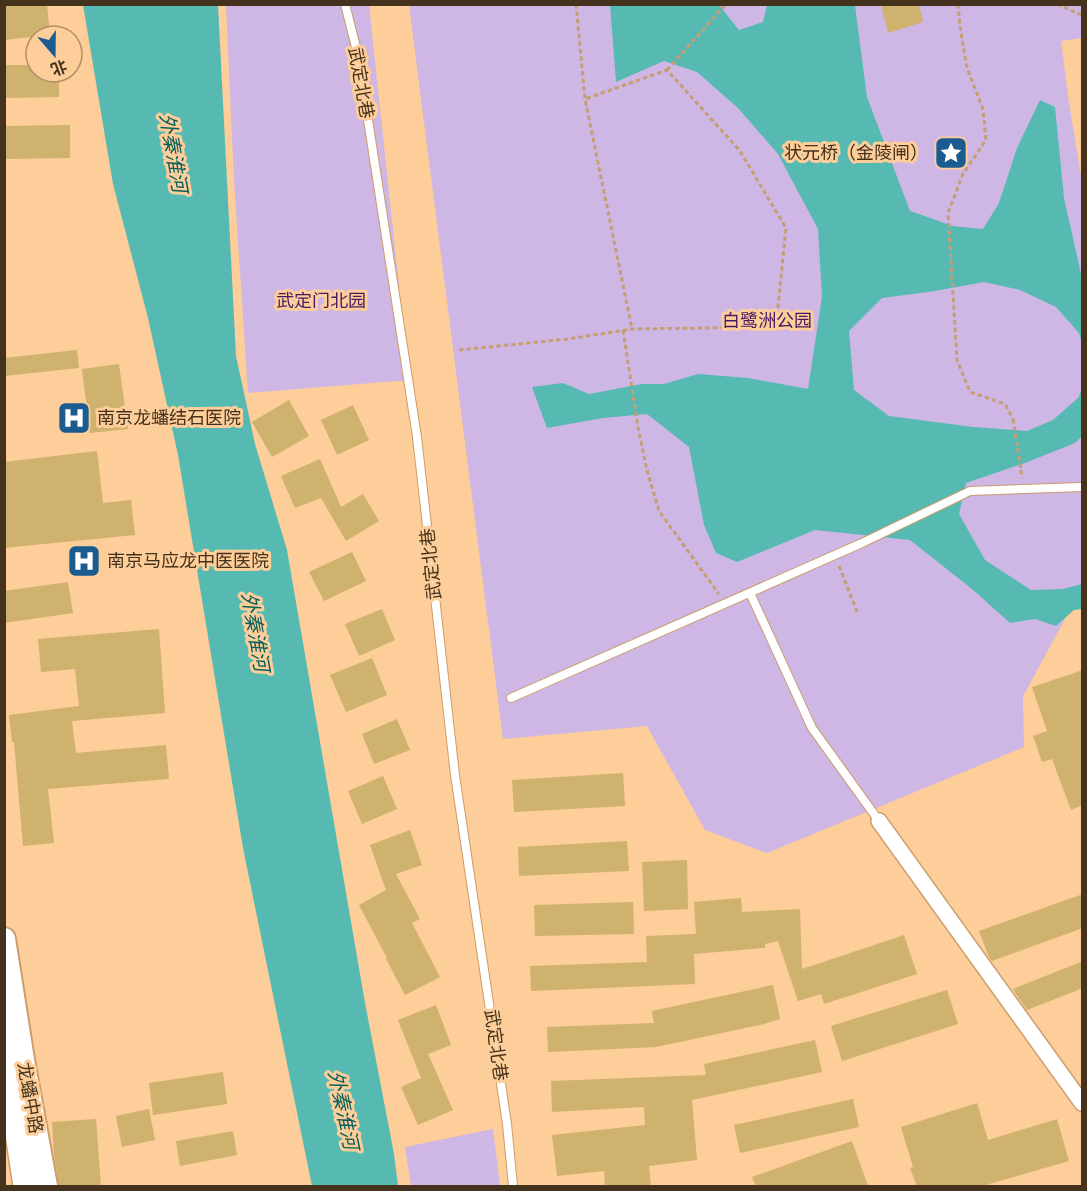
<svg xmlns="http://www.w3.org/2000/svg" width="1087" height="1191" font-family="'Nunito Sans','Noto Sans SC',sans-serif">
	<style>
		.green { fill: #ceb6e5 }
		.water { fill: #56bab2 }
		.building { fill: #ceb26d }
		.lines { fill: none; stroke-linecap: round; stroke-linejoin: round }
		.lane-casing { stroke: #ca9d6b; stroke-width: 10 }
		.street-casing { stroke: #ca9d6b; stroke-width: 18 }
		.primary-casing { stroke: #ca9d6b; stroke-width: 26 }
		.highway-casing { stroke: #ca9d6b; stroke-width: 30 }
		.path { stroke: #c59e74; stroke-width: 3; stroke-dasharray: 4.5 3; stroke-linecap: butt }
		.lane { stroke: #fff; stroke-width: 8 }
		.street { stroke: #fff; stroke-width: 15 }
		.primary { stroke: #fff; stroke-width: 22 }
		.highway { stroke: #fff; stroke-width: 27 }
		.path-bridge { stroke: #c59e74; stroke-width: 3; stroke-dasharray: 4.5 3; stroke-linecap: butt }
		.labels { text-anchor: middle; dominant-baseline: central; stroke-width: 6; stroke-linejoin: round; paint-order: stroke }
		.street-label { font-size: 18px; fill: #44321d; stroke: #fdcd9a }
		.poi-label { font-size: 18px; fill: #44321d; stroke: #fdcd9a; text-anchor: start }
		.park-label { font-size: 18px; fill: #451a63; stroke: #fdcd9a }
		.water-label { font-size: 20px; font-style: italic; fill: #065f5a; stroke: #fdcd9a }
	</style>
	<rect width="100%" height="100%" fill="#fdcd9a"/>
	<g class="green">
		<polygon points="226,5 369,5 409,380 248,393 234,180"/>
		<polygon points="409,5 1082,5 1082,38 1061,41 1069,103 1082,182 1082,588 1023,696 1024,747 767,853 705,830 647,726 503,739"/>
		<polygon points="493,1129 500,1186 411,1186 405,1147"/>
	</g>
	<g class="water">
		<polygon points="83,5 218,5 236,356 255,444 287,550 365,1003 394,1154 398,1186 312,1186 243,848 178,455 148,318 113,184"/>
		<polygon points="610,5 719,5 739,30 763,22 767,5 855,5 867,97 910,211 953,226 983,229 999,203 1017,148 1040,100 1055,107 1064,198 1082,278 1082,343 1079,333 1056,307 1020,290 984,282 935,291 882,298 849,331 854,390 889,416 973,427 1027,431 1053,420 1079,397 1082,387 1082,436 1075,443 1025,463 966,483 959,514 985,560 1031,590 1063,589 1082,584 1082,609 1074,610 1056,626 1035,619 1010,623 972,589 910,540 815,530 737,562 716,553 704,525 689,447 647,414 603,418 547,428 532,387 563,383 589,394 642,384 664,384 698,374 748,378 808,389 822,297 818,229 778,154 738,108 697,72 664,61 616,82"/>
	</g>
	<g class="building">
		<polygon points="4,4 47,4 50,35 4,40"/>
		<polygon points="881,4 919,4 923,22 888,33"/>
		<polygon points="4,65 36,65 36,72 59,72 59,97 4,98"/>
		<polygon points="70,125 70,158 4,159 4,126"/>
		<polygon points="77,350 79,368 4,376 4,358"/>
		<polygon points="119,364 128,429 90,433 82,369"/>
		<polygon points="289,400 309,436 272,457 252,422"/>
		<polygon points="353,405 369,440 337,455 321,420"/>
		<polygon points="97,451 103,503 131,500 135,535 4,548 4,462"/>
		<polygon points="320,459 341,507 363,494 379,521 346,541 321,498 295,508 281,476"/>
		<polygon points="352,552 366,581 324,601 309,572"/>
		<polygon points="68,582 73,613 4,623 4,591"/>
		<polygon points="382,609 395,640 359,656 345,624"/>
		<polygon points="159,629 165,713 72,721 76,753 166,745 169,779 48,789 54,843 23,846 14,742 12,742 9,715 79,706 75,669 41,672 38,639"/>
		<polygon points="372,658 387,695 346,712 330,675"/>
		<polygon points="1083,670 1083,805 1071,810 1052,759 1042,762 1033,736 1047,731 1032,687"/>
		<polygon points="397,719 410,750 374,764 362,734"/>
		<polygon points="623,773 625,806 514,812 512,780"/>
		<polygon points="383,776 397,809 362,824 348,791"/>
		<polygon points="410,830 422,865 396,874 420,919 412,923 440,977 405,995 386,959 387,958 359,905 386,890 370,845"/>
		<polygon points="627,841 629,871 519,876 518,847"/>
		<polygon points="687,860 688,909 644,911 642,862"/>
		<polygon points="1083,894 1083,928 992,961 989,957 979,931"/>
		<polygon points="741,898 742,912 800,909 802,969 904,935 917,974 824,1004 821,994 798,1001 778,941 765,944 765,948 694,954 695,984 531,991 530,966 647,962 646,936 696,934 694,902"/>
		<polygon points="633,902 634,934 535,936 534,905"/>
		<polygon points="1083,961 1083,988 1027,1010 1014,991 1013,989"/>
		<polygon points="773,985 780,1019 764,1024 656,1047 548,1052 547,1027 654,1023 652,1011"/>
		<polygon points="947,990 958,1024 842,1061 831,1026"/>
		<polygon points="436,1005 451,1045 428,1054 453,1110 418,1125 401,1087 421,1078 398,1020"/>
		<polygon points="815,1040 822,1072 692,1100 697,1160 649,1166 651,1186 605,1186 604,1171 557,1176 552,1135 645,1125 644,1107 552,1112 551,1081 706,1075 704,1064"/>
		<polygon points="223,1072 227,1104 153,1115 149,1083"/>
		<polygon points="853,1099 859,1127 740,1153 734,1125"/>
		<polygon points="977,1103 988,1140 1057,1119 1069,1161 982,1186 917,1186 910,1168 913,1167 901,1127"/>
		<polygon points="149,1109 155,1140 122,1147 116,1116"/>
		<polygon points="96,1119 101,1186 59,1186 54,1156 52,1122"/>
		<polygon points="233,1131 237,1155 180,1166 176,1141"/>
		<polygon points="852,1141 868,1186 756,1186 752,1177"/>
	</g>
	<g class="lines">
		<defs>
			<g id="lane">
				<polyline points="345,4 358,55 417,437 455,775 507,1124 513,1186"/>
				<polyline points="750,593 812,728 879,821"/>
				<polyline points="511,698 862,543 970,491 1082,487"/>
			</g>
			<polyline id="street" points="879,821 1082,1103"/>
			<polyline id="primary" points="4,939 23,1060 46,1186"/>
			<polyline id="highway" points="4,1034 27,1186"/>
		</defs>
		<use href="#lane" class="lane-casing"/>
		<use href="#street" class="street-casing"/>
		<use href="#primary" class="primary-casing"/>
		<use href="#highway" class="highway-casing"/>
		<g class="path">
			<polyline points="576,4 585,99 632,329"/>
			<polyline points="958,4 960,27 967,68 983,109 986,140 963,174 948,213 957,360 970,392 1005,404 1013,419"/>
			<polyline points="1057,4 1082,15"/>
			<polyline points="623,330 638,427 647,471"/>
			<polyline points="459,350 568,339 632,329 776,327 786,228 740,151 667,70 585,99"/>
			<polyline points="647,470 659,511 719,594"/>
			<polyline points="1021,470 1022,478"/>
			<polyline points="839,566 858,614"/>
		</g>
		<use href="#lane" class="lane"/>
		<use href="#street" class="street"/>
		<use href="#primary" class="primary"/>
		<use href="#highway" class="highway"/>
		<g class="path-bridge">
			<polyline points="667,70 726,4"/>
			<polyline points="1013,419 1021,470"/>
		</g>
	</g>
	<defs>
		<symbol id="sight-square" viewBox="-11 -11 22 22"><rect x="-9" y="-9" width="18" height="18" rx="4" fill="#1a5b90" stroke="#fdcd9a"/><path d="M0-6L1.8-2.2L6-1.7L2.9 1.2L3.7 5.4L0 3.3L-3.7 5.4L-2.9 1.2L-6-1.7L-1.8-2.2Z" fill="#fff"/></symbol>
		<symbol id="hospital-square" viewBox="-11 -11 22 22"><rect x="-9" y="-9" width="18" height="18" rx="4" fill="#1a5b90" stroke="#fdcd9a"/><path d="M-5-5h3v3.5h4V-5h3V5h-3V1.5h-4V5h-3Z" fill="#fff"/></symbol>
	</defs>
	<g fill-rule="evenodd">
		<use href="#sight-square" x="932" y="134" width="38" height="38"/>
		<use href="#hospital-square" x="55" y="399" width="38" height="38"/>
		<use href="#hospital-square" x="65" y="542" width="38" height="38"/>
	</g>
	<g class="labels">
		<g class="street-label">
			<text transform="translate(361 83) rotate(80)">武定北巷</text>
			<text transform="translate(431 564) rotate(-96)">武定北巷</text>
			<text transform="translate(496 1045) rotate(82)">武定北巷</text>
			<text transform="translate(30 1098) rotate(80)">龙蟠中路</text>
		</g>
		<g class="poi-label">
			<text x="928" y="153" text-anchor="end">状元桥（金陵闸）</text>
			<text x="97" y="418">南京龙蟠结石医院</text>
			<text x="107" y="561">南京马应龙中医医院</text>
		</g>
		<g class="park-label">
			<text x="321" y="301">武定门北园</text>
			<text x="767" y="321">白鹭洲公园</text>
		</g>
		<g class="water-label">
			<text transform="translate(173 153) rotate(80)">外秦淮河</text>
			<text transform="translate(255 632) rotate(80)">外秦淮河</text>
			<text transform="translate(343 1110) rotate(78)">外秦淮河</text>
		</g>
	</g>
	<rect width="1087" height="1191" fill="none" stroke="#44321d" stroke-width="12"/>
	<g transform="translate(54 54) rotate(160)"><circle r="28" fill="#fdcd9a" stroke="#b38f68" stroke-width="1.5"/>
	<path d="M0-4.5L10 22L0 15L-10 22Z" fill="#1a5b90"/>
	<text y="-9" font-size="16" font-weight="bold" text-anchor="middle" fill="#44321d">北</text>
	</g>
</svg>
